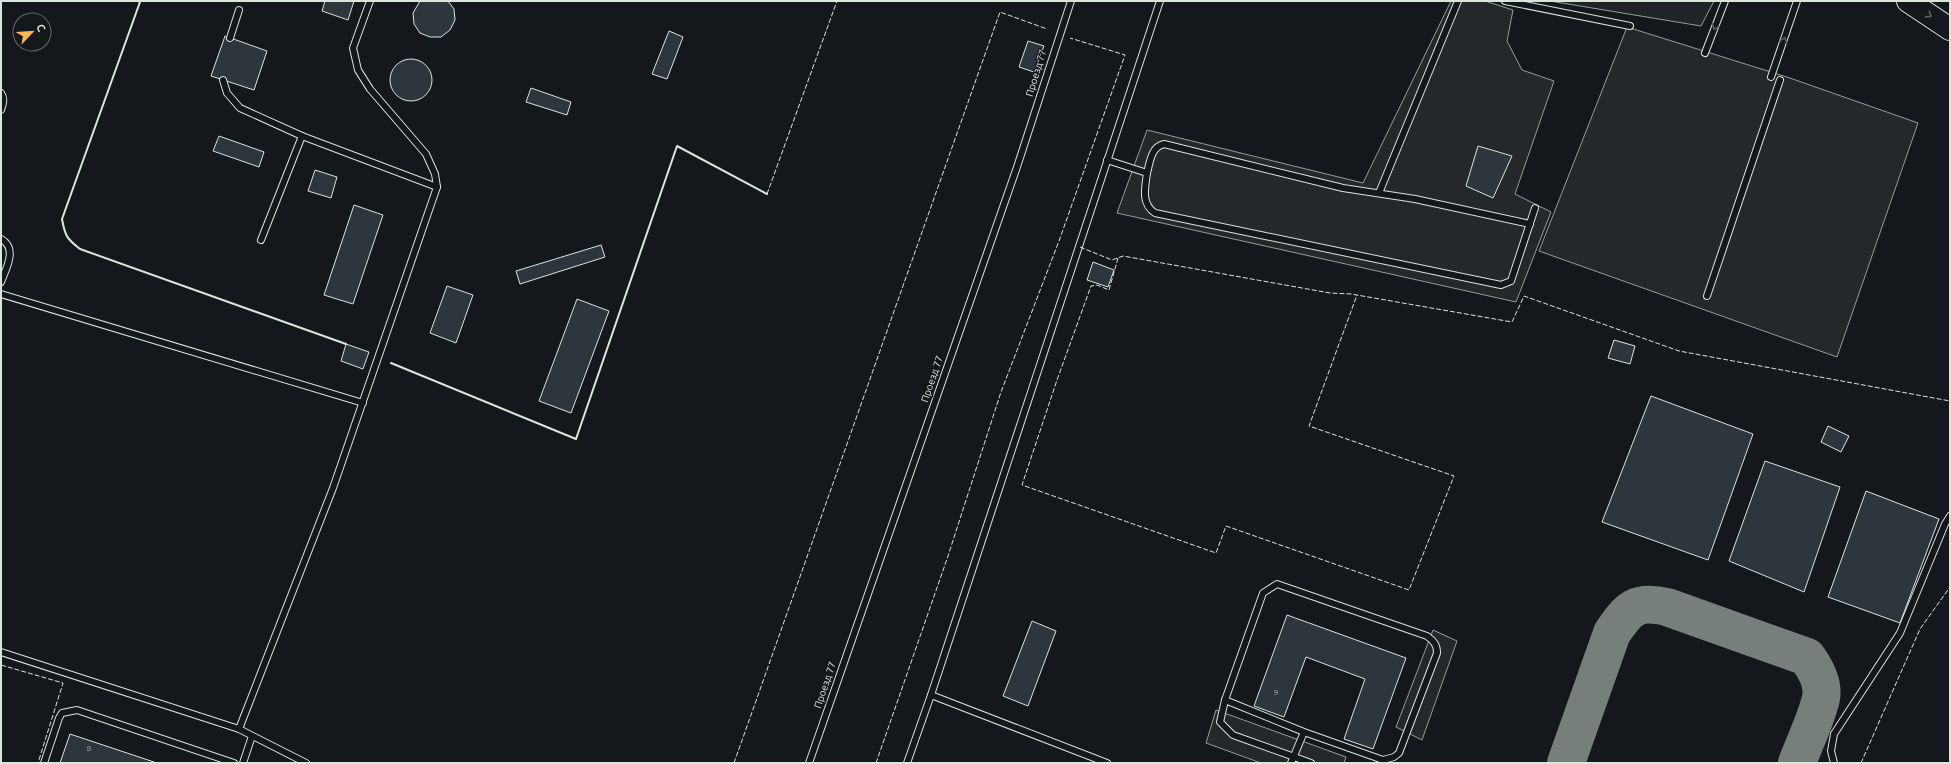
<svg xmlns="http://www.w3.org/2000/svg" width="1951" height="764" font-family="Ubuntu,sans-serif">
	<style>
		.green { fill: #202428; stroke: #939e99 }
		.parking { fill: #24282b; stroke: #939e99 }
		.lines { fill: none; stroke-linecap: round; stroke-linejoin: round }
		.taxiway { stroke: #767f7c; stroke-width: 38 }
		.building { fill: #2c363c; stroke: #d8e6dc }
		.lane-casing { stroke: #d8e6dc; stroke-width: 8 }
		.highway-casing { stroke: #d8e6dc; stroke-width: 24 }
		.lane { stroke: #14181c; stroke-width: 6 }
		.highway { stroke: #14181c; stroke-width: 22 }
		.fence { stroke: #d8e6dc; stroke-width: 1; stroke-dasharray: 5 2; stroke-linecap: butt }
		.wall { stroke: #d8e6dc; stroke-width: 2 }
		.oneway { stroke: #59605f }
		.labels { text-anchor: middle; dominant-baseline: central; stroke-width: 3; stroke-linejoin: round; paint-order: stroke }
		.number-label { font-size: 8px; fill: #adbab4 }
		.street-label { font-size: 10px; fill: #d8e6dc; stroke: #14181c }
	</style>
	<rect width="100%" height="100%" fill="#14181c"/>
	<polygon class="green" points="1550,1 1714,1 1701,26"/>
	<g class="parking">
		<polygon points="1451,1 1485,1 1513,10 1507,41 1522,70 1554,81 1515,194 1551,212 1516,302 1117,213 1147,130 1363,183"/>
		<polygon points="1627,27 1787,77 1918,123 1837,357 1539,251"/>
		<polygon points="1433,630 1457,641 1422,740 1396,727"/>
		<polygon points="1216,710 1346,757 1344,763 1261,763 1206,743"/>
	</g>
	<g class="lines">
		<path class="taxiway" d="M1566,763l46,-130c17,-25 24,-33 55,-26l140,50c8,11 17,26 14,41 -4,19 -17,46 -24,65"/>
	</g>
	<g class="building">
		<polygon points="325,1 354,1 348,20 322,11"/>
		<polygon points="420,1 448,1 454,9 455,20 450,30 441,37 430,37 420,33 414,24 413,13"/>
		<polygon points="669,31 683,37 667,79 652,74"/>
		<polygon points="225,36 267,51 254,90 211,76"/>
		<polygon points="1028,41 1044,46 1034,72 1019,67"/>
		<circle cx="411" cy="80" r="21"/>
		<polygon points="531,88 571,102 567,115 526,102"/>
		<polygon points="219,136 264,152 259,167 213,151"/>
		<polygon points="1478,146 1512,156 1493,198 1466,186"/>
		<polygon points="315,170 337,177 331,198 308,191"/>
		<polygon points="354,205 383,215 353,304 324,295"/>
		<polygon points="601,245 605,257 520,284 516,271"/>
		<polygon points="1093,262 1114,270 1108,287 1087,280"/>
		<polygon points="447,286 473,295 456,343 430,333"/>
		<polygon points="577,299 609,311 571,413 539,401"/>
		<polygon points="1614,340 1635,346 1630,364 1608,358"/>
		<polygon points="346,344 369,352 363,369 341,361"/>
		<polygon points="1651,396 1753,434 1708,560 1602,522"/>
		<polygon points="1828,426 1849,436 1841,452 1821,442"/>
		<polygon points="1765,461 1840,487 1804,592 1729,561"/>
		<polygon points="1866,491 1939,519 1900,623 1828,597"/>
		<polygon points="1287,615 1406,658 1373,749 1344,739 1365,679 1306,657 1284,717 1254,706"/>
		<polygon points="1032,621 1056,631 1028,706 1003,696"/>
		<polygon points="70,734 157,763 60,763"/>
	</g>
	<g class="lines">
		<defs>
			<g id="lane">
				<polyline points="1505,1 1630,26"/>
				<polyline points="230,38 239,10"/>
				<polyline points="1705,53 1725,1"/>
				<polyline points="1771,77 1797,1"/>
				<polyline points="223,80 227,93 240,108 302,136 437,187"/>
				<path d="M1,93c4,6 2,11 0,17"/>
				<path d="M1107,160l40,13c3,-11 4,-26 17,-29l179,44 72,11 115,25"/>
				<path d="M1147,173c-2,15 -6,31 8,40l346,72 10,-4 24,-73"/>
				<polyline points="1379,193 1458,1"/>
				<path d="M1,239c17,9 5,30 0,43"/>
				<polyline points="261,240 302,136"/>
				<polyline points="1,294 363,403"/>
				<polyline points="1707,296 1780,80"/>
				<polyline points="1,652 239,729 333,488 437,187 435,174 426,154 370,89 358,70 353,48 370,1"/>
				<polyline points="931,695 1107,763"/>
				<polyline points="1225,700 1220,722 1233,735 1311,763"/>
				<polyline points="239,729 306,763"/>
				<polyline points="44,763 59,718 62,713 77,710 234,763"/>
				<polyline points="243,763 252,736"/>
				<polyline points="809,763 1017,167 1071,1"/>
				<polyline points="907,763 931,695 1160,1"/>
				<path d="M1291,763l13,-31 79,28 11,-3 5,-4 38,-100c0,-8 -3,-12 -10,-17l-150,-52 -14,9 -38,107 79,32"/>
				<polyline points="1834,763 1831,751 1834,734 1900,633 1945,524 1950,516"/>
			</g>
			<polyline id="highway" points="1908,1 1950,29"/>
		</defs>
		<use href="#lane" class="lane-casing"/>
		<use href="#highway" class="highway-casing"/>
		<use href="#lane" class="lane"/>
		<use href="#highway" class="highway"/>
		<g class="fence">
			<polyline points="767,194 837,1"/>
			<polyline points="1080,247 1112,260 1123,256 1330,293 1351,294 1512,322 1524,296 1679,351 1950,401"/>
			<polyline points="1118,258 1109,290 1097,285 1091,286 1057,380 1022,485 1216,553 1226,526 1409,590 1454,476 1309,426 1357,295"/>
			<polyline points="1,665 63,683 38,763"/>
			<polyline points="734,763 1000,12 1047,29"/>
			<polyline points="876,763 947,559 1001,392 1059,241 1125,55 1070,38"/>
			<polyline points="1861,763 1920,629 1950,587"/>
		</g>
		<g class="wall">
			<path d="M138,1l2,1 -78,217c3,17 5,20 18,30l266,95"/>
			<polyline points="391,363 576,439 677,146 767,194"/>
		</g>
	</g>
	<defs><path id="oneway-chevron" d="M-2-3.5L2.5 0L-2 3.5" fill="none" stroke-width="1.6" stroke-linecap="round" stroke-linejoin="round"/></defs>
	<g class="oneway">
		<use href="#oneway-chevron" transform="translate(1929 15) rotate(33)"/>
		<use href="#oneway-chevron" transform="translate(1715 27) rotate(111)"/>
		<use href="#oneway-chevron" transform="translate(1784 40) rotate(-71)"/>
	</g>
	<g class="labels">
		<g class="number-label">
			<text x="1276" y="692">9</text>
			<text x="89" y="748">8</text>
		</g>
		<g class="street-label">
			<text transform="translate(1036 73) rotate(-73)">Проезд 77</text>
			<text transform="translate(932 379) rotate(-71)">Проезд 77</text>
			<text transform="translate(825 685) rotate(-71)">Проезд 77</text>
		</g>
	</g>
	<rect width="1951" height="764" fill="none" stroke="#d8e6dc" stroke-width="4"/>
	<g transform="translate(32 32) rotate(65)"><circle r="19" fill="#14181c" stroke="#626a69"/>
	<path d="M0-3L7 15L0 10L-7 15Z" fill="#ffb74d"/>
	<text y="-6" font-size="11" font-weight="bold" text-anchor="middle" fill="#d8e6dc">С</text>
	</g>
</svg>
